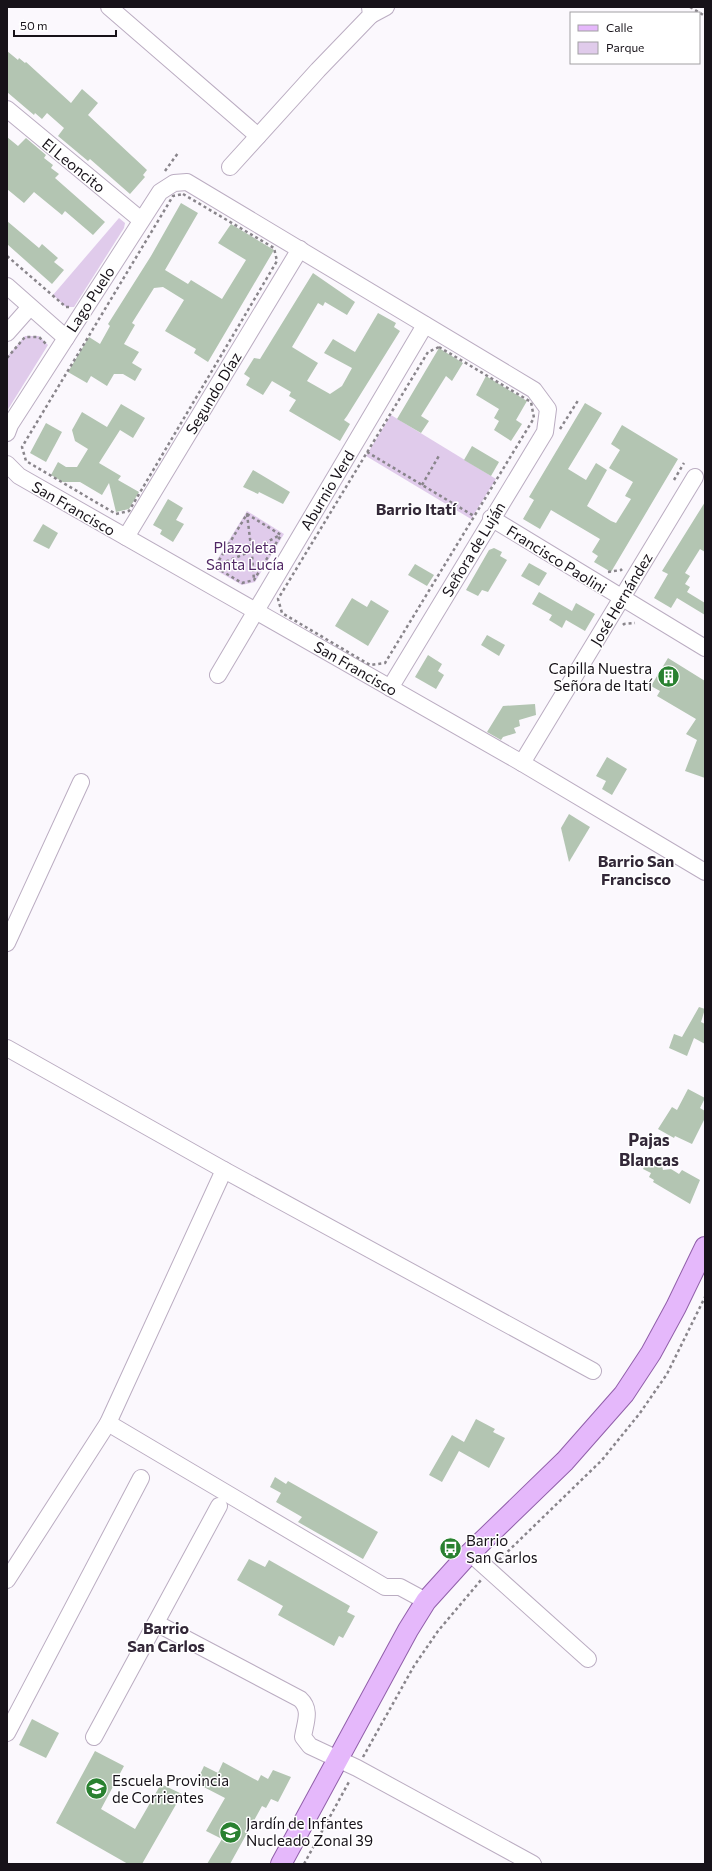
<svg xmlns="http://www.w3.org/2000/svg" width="712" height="1871" font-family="Commissioner,sans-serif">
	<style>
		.green { fill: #e0cbeb }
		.building { fill: #b3c5b2 }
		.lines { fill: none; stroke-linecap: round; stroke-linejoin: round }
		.minor-casing { stroke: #bbadc2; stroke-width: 18 }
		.major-casing { stroke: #915faa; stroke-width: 22 }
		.path { stroke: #89858b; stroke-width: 2.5; stroke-dasharray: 3 3; stroke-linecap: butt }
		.minor { stroke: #fff; stroke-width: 16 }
		.major { stroke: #e5b8fb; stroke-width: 20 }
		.labels { text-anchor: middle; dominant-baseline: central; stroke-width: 3; stroke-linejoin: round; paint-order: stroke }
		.street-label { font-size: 15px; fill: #171219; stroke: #fff }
		.park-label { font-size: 15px; fill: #512765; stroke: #fff }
		.poi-label { font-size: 15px; fill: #171219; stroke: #fff; text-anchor: start }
		.neighbourhood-label { font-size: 16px; font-weight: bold; fill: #332838; stroke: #fff }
		.quarter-label { font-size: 17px; font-weight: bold; fill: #332838; stroke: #fff }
	</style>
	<rect width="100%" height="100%" fill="#fbf8fd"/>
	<g class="green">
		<polygon points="119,218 125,223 124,228 74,307 66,307 53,295"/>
		<polygon points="25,336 39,336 48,345 7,411 7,357"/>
		<polygon points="391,415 496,479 471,519 366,456"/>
		<polygon points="247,511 284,534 255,582 242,585 212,568"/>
	</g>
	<g class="building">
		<polygon points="7,51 18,60 19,58 25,63 26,62 71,103 82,89 98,103 88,115 147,170 143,175 145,177 130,194 90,159 88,161 58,136 64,128 47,113 42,119 35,113 34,115 7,92"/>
		<polygon points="7,137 18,146 26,138 46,155 44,158 53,165 51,168 59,174 55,178 105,222 93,235 65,211 62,215 34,192 24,203 7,189"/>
		<polygon points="181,203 198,213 165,270 188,284 191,280 222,299 246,260 218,243 231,224 274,250 208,362 194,353 196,349 165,331 184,300 163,287 154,288 132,323 135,325 124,344 139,352 132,363 142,369 135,381 123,374 114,374 107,386 91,376 87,383 68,372 89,337 100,344 110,326 108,324 151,256"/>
		<polygon points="7,221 39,248 42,244 58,258 54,262 64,270 52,284 7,244"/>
		<polygon points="313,273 355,302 347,315 325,302 323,306 318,303 292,347 318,363 307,381 330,394 342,386 352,368 324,353 333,339 355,352 378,313 396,323 394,327 400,331 347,416 344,420 350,424 340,441 289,411 296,400 289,396 291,392 272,381 263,395 246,385 250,378 244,374 254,358 260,359"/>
		<polygon points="439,348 463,363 452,381 446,376 421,416 429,421 421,433 397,419"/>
		<polygon points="486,376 527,401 516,420 522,424 511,441 494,430 499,421 494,418 499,409 476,395"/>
		<polygon points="585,403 602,413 568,469 586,480 596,463 607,470 587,506 611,521 616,523 631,499 625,496 633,482 609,468 620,450 611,444 622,425 678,459 611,572 594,562 598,556 592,552 600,539 551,510 540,529 523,519 534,500 529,497"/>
		<polygon points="121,404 145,418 133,438 120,430 99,463 121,476 118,480 139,492 129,509 116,512 109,483 102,495 80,482 63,482 51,475 58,462 66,467 77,467 88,449 75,441 72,430 82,412 107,427"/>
		<polygon points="46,423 62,432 46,462 30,453"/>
		<polygon points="472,446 499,462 491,476 464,460"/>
		<polygon points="253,470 290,492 283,504 259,492 258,494 243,487"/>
		<polygon points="168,499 183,508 176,520 184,524 173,542 160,534 162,530 153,525"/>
		<polygon points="705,502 705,552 700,549 685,573 690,576 685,584 690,587 687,592 705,603 705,615 677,598 671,608 654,598 668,574 662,571"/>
		<polygon points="43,524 58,533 49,549 33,541"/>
		<polygon points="494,548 502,552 500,556 507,560 488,592 482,590 478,596 466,590 489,550"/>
		<polygon points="529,563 547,573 539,586 521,576"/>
		<polygon points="415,564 434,575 427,586 408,575"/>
		<polygon points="539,592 572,611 576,603 595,614 585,631 566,620 562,628 549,620 552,615 532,604"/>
		<polygon points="352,598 367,607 371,600 389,611 368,646 335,626"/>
		<polygon points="487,635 505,645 499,656 481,645"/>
		<polygon points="428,655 442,664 438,671 444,675 436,689 415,677"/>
		<polygon points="668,658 705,681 705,778 685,771 697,740 686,734 696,719 657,696 660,691 651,686"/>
		<polygon points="535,704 536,715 519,720 520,726 514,728 516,733 503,737 501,740 487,732 503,706"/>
		<polygon points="607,757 627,769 612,795 602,789 606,781 596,776"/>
		<polygon points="569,814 590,827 569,862 561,828"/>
		<polygon points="699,1007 705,1009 701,1022 705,1024 705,1044 694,1038 687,1056 669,1048 674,1034 682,1037"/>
		<polygon points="688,1089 705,1098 700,1108 705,1111 705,1118 692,1144 675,1136 674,1138 658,1129 672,1107 677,1110"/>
		<polygon points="649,1156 658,1161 660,1158 663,1170 671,1169 679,1174 682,1170 700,1180 690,1204 653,1182 654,1180 649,1177 651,1173 643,1169"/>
		<polygon points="476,1419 495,1429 493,1432 505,1438 489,1468 459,1451 442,1482 429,1475 452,1435 464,1442"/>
		<polygon points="275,1477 286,1484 288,1481 378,1532 363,1559 298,1522 302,1517 276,1502 281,1493 270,1487"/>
		<polygon points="249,1559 265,1567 269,1560 350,1606 347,1612 355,1616 343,1638 339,1636 334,1646 278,1615 283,1606 237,1580"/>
		<polygon points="32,1719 59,1733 46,1758 19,1745"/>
		<polygon points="95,1751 124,1766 101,1809 135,1829 161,1784 182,1794 142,1864 128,1864 56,1823"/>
		<polygon points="223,1762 258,1781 261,1775 268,1779 273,1770 291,1777 278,1802 271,1799 266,1808 262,1806 230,1864 207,1864 222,1839 206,1831 225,1798 196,1783 204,1766 218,1773"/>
	</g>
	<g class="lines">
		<defs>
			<g id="minor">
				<polyline points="109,7 258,136"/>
				<polyline points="371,15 386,7"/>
				<polyline points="7,109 141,220"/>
				<polyline points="230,167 318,70 371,15 370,7"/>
				<polyline points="7,286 66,338"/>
				<polyline points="7,333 30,307"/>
				<polyline points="7,433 10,425 160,192 174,183 187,182 534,390 548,409 545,432 390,688"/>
				<polyline points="7,464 19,476 522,763 705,872"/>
				<polyline points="491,518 705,648"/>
				<polyline points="126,537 300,249"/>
				<polyline points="218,675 425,325"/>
				<polyline points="522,763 695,477"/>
				<polyline points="7,943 81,782"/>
				<polyline points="7,1048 224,1170 593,1371"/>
				<polyline points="108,1423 385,1587 400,1587 426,1601"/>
				<polyline points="470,1553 588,1659"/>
				<polyline points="7,1580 108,1423 224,1170"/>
				<path d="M156,1623l144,76c12,11 5,24 3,38l7,9 47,22 176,96"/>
				<polyline points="7,1733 141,1478"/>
				<polyline points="94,1737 219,1506"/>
			</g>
			<polyline id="major" points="281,1864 408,1630 426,1601 464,1559 565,1461 624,1394 651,1353 676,1307 705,1247"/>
		</defs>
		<use href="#minor" class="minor-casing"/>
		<use href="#major" class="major-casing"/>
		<g class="path">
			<polyline points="690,7 705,16"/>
			<polyline points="165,171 178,153"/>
			<polygon points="183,194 274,248 277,261 129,511 116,514 26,461 22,447 173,196"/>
			<polyline points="7,256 66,307 70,307"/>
			<polygon points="439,347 531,402 534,418 385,663 370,665 282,613 278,599 428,352"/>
			<polyline points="7,358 25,337 39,337 46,344"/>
			<polyline points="560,429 579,399"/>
			<polyline points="367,452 474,516"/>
			<polyline points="674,480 684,463"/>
			<polyline points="422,485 440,454"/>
			<polygon points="247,514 281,535 254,580 242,583 215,567"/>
			<polyline points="247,514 251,547"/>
			<polyline points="254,549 280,535"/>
			<polyline points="215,566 247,553 248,549 253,548 255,551 252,555 254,580"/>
			<polyline points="608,572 621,570 622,569"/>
			<polyline points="623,625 624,624 635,623"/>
			<polyline points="499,1560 602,1460 640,1413 667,1374 705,1297"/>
			<polyline points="363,1757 414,1666 438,1631 481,1580"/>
			<polyline points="304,1864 350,1780"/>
		</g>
		<use href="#minor" class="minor"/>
		<use href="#major" class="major"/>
	</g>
	<defs>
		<symbol id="building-disc" viewBox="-11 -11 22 22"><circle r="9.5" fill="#298130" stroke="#fff"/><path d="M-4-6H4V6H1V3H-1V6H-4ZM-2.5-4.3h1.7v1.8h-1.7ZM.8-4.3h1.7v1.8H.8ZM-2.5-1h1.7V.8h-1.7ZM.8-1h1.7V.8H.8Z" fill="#fff"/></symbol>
		<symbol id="bus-disc" viewBox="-11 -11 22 22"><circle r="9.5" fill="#298130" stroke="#fff"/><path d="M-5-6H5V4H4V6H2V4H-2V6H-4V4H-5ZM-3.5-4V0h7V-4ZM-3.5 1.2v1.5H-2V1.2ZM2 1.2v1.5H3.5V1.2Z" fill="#fff"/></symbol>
		<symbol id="school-disc" viewBox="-11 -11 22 22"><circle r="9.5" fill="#298130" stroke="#fff"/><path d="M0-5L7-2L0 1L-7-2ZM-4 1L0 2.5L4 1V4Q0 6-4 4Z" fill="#fff"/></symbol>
	</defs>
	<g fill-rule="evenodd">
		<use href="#building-disc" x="656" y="664" width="25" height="25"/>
		<use href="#bus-disc" x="438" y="1536" width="25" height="25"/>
		<use href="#school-disc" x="84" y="1776" width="25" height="25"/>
		<use href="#school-disc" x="218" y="1820" width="25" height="25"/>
	</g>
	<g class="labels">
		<g class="street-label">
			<text transform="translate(74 165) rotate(39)">El Leoncito</text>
			<text transform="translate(90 299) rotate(-57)">Lago Puelo</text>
			<text transform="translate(213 393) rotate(-59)">Segundo Díaz</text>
			<text transform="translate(327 490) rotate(-59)">Aburnio Verd</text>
			<text transform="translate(74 508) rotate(30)">San Francisco</text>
			<text transform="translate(473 549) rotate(-59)">Señora de Luján</text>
			<text transform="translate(557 559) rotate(32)">Francisco Paolini</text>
			<text transform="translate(621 599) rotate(-59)">José Hernández</text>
			<text transform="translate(356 668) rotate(30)">San Francisco</text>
		</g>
		<g class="park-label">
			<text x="245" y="547">Plazoleta<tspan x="245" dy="17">Santa Lucía</tspan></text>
		</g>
		<g class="poi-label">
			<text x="652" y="668" text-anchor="end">Capilla Nuestra<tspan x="652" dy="17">Señora de Itatí</tspan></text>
			<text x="466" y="1540">Barrio<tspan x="466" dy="17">San Carlos</tspan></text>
			<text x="112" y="1780">Escuela Provincia<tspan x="112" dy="17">de Corrientes</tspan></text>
			<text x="246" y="1823">Jardín de Infantes<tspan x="246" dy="17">Nucleado Zonal 39</tspan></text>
		</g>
		<g class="neighbourhood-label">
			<text x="416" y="508">Barrio Itatí</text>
			<text x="636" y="860">Barrio San<tspan x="636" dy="18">Francisco</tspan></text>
			<text x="166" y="1627">Barrio<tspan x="166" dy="18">San Carlos</tspan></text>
		</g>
		<g class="quarter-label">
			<text x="649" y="1139">Pajas<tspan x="649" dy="20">Blancas</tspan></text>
		</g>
	</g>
	<rect width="712" height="1871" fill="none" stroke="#171219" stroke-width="16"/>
	<rect x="570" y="12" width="130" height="52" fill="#ffffff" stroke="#a2a0a3"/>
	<rect x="578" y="25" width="20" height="6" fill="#e5b8fb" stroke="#a2a0a3"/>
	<text x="606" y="32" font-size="12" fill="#171219">Calle</text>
	<rect x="578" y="42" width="20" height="12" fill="#e0cbeb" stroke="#a2a0a3"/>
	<text x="606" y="52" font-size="12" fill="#171219">Parque</text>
	<path d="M14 30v6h102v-6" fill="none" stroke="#171219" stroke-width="2"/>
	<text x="20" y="30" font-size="12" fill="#171219" stroke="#ffffff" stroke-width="3" paint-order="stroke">50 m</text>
</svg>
